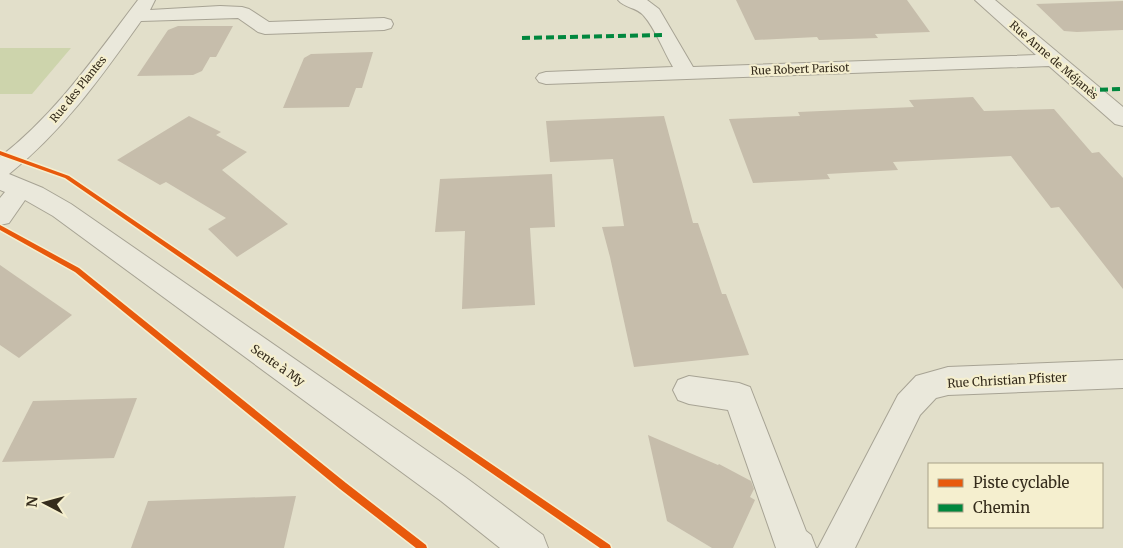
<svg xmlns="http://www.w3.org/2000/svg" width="1123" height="548" font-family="Merriweather,serif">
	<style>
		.green { fill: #cdd4ac }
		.building { fill: #c6bdab }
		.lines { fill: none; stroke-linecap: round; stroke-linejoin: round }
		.minor-casing { stroke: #a7a394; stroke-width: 2 }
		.minor { fill: #eae8db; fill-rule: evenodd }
		.quiet { stroke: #00873e; stroke-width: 4; stroke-dasharray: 8 4; stroke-linecap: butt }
		.cycleway-casing { stroke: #f5efcf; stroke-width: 3 }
		.cycleway { fill: #e8590c; fill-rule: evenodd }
		.labels { text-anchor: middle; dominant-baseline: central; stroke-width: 4.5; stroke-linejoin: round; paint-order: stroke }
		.far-street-label { font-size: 11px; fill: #352c1c; stroke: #f5efcf }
		.street-label { font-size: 12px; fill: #352c1c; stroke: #f5efcf }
	</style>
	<rect width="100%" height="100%" fill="#e2dfca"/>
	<polygon class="green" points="0,48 71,48 32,94 0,94"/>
	<g class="building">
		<polygon points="736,0 907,0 930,32 875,34 878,38 819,40 817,37 755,40"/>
		<polygon points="1123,1 1123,30 1077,32 1064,31 1036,4"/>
		<polygon points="178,26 233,26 216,57 210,57 202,71 193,75 137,76 168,30"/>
		<polygon points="373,52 362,88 356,88 349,107 283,108 304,58 311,54"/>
		<polygon points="973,97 984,111 1054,109 1092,153 1099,152 1123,178 1123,289 1059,207 1051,208 1011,156 893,162 898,170 827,174 830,179 753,183 729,119 800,116 798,112 914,107 909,100"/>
		<polygon points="189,116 221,132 216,135 247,152 222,170 288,224 237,257 208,229 226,218 166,182 160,185 117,160"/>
		<polygon points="664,116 693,223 698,223 722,294 726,294 749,355 634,367 610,257 602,227 624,226 613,159 550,162 546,121"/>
		<polygon points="552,174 555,227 530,228 535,305 462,309 465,231 435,232 440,179"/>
		<polygon points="0,265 72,315 19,358 0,345"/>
		<polygon points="137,398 114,458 2,462 33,401"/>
		<polygon points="648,435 718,465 719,464 751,481 754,489 750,497 755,500 733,548 712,548 667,521"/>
		<polygon points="296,496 284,548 131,548 148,501"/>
	</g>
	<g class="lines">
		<defs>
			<g id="minor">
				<path d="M138,0h17l-5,10 70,-4 22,1 7,2 20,13 115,-4 7,2 2,4 -2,4 -7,2 -119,4 -7,-2 -20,-14 -97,3c-40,56 -78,110 -132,153l34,14 28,16 394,273 78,58 5,13h-48l-59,-47 -388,-285 -28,-16 -16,23 -9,2v-27l5,-6 -5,-2v-33c56,-43 96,-102 138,-157z"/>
				<path d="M618,0h29l12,9 34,58 343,-12 -61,-55h20l128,107v19l-8,-2 -66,-58 -503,18 -7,-2 -3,-4 3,-4 7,-2 127,-5c-9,-15 -18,-39 -29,-51 -7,-9 -20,-8 -26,-16z"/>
				<polygon points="1123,360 1123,388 948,395 936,398 920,415 855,548 818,548 898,395 916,376 948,367"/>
				<polygon points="689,376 739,383 750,387 806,531 811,535 816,548 776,548 728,410 689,404 678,400 673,390 678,380"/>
			</g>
		</defs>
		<use href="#minor" class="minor-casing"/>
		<use href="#minor" class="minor"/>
		<g class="quiet">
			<polyline points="522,38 664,35"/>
			<polyline points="1088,90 1123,89"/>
		</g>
		<defs>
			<g id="cycleway">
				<polygon points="0,151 69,176 610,545 611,548 600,548 65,178 0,155"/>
				<polygon points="0,225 79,268 346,483 426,545 427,548 416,548 340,489 75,272 0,230"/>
			</g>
		</defs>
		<use href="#cycleway" class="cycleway-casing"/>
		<use href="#cycleway" class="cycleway"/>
	</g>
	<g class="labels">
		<g class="far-street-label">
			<text transform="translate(1054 60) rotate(41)">Rue Anne de Méjanès</text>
			<text transform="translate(800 69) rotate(-2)">Rue Robert Parisot</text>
			<text transform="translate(78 89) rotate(-51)">Rue des Plantes</text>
		</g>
		<g class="street-label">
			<text transform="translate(278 365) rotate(35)">Sente à My</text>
			<text transform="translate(1007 380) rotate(-3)">Rue Christian Pfister</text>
		</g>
	</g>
	<rect x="928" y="463" width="175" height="65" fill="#f5efcf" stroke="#a8a187"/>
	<rect x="938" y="479" width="25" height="8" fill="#e8590c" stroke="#a8a187"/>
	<text x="973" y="488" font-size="15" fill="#352c1c">Piste cyclable</text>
	<rect x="938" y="504" width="25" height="8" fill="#00873e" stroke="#a8a187"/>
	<text x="973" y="513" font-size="15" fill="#352c1c">Chemin</text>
	<g transform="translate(45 503) rotate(276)" stroke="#f5efcf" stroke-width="4" paint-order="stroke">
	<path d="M0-4L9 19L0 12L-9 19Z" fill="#352c1c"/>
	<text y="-8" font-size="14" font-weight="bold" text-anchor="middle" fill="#352c1c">N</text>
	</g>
</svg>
